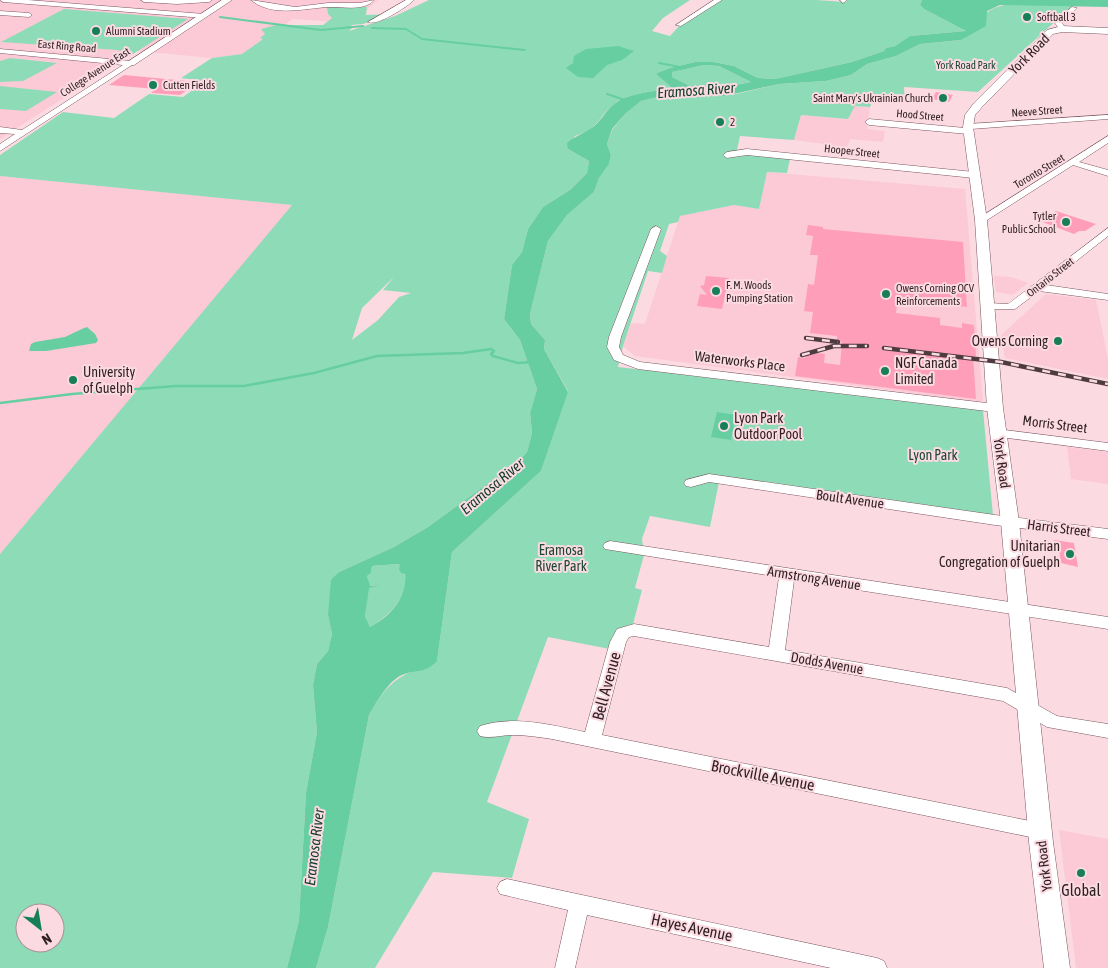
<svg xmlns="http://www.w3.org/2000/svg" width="1108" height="968" font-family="'Asap Condensed',sans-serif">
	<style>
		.built { fill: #fccad6 }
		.green { fill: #8edcb7; fill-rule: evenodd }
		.water { fill: #66cea0; fill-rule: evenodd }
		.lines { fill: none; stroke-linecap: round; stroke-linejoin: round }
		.stream-far1 { stroke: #66cea0; stroke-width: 2 }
		.stream { stroke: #66cea0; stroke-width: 2.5 }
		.building { fill: #ff9eb9 }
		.minor-casing { stroke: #7b5760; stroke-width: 1 }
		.major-casing { stroke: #7b5760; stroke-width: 1 }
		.minor { fill: #fff; fill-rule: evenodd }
		.major { fill: #fff; fill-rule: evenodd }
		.rail-casing { stroke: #4d3b40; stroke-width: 4.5 }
		.rail { stroke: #fcdae2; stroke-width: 2.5; stroke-dasharray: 8; stroke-linecap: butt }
		.poi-dot { fill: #167e58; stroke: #fcdae2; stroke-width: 2 }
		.labels { text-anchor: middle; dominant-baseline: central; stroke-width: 4; stroke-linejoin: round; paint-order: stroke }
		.far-poi-label { font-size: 11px; fill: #2e1f23; stroke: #fcdae2; text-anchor: start }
		.far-street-label { font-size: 11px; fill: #2e1f23; stroke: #fcdae2 }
		.far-park-label { font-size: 11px; fill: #1b4734; stroke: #fcdae2 }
		.street-label { font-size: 14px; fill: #2e1f23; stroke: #fcdae2 }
		.poi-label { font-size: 14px; fill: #2e1f23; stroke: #fcdae2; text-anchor: start }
		.park-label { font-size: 14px; fill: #1b4734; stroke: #fcdae2 }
		.water-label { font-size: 15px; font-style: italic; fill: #0f3d2a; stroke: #fcdae2 }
		.near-street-label { font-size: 16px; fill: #2e1f23; stroke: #fcdae2 }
		.near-poi-label { font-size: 16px; fill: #2e1f23; stroke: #fcdae2 }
	</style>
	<rect width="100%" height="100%" fill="#fcdae2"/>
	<g class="built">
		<polygon points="0,0 378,0 351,23 293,19 242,54 212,58 137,51 0,139"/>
		<polygon points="854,106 870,107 867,129 885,131 883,142 850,139 847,147 794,140 801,115 848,119"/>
		<polygon points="767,172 965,189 983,401 977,402 635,356 623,346 631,323 645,324 680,216 734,205 759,209"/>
		<polygon points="0,176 293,205 0,554"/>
		<polygon points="994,276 1011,277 1028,283 1013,295 996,292"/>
		<polygon points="1046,294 1096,300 1108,359 1108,379 1005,358 1001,335"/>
		<polygon points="1067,447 1108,452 1108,484 1071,479"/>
		<polygon points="1059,830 1108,839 1108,968 1076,968"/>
	</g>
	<g class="green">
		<path d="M429,0h261l-27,18 -11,13 18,5 10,-11 39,-25h97l30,2 1,-2h75l-2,5 4,4 42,22 -56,5 -15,10 -9,2 -2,3 -32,11 -77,17 -17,-1 -24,-12 -21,-4h-18l-25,6 -13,5v2l13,11 1,3c-17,2 -42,4 -57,15 -16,13 -14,24 -39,32l-7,13 21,12 -2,12 -17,17 -27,17 -15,22 -6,23 -10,13 -8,54 16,21 17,49 -7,24 2,20 -5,19 -7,8 -92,67 -34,20 -55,25 -11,43 4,19 -4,17 -11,13 -4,21 4,47 -11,61 -7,127 -12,48h-287v-414l292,-349 -292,-29v-21l63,-43 51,6 35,-24 34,3 22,-16 -24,-3 31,-20 30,-4 21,-15 -3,-1 5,-4 -4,-5 15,-4h47l9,-7 -4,-4 -1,-7h40l-1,8 24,-1 -27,10 -12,1 2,2 -4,4 46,-15zM394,277l-11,13 28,3 -12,4 -21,23 -26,20 10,-32zM25,913h30v30h-30z"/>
		<path d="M1017,4l55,2 -94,86 -74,-5 1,13 -31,-3 -4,10 -15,-1 -7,13 -47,-4 -7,25 -54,-4 -3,14 54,4 -4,19 -20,-1 -8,37 -25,-4 -54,11 -2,6 -9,2 -9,27 7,5 -5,17 -14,-2 -25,75 -5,21 341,39 24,4 10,105 -273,-38 -10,50 -60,-11 -8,23 2,16 -9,33 7,2 -9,34c-16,4 -20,10 -23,25l-62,-12 -61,165 42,17 -17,59 -79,-6 -58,96h-59l12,-41 41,-212c20,-36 32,-40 68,-54l15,-109 89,-81 27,-80 -24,-42 1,-9 -14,-16 -1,-10 18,-73 19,-26 27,-23 5,-14 10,-14 2,-9 -4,-11 5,-14 13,-16 16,-13 20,-6 45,1 30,-2 43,-10 47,-3 25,-6 16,-11 29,-8 24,-12 41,-4c19,-21 26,-36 56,-36z"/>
		<polygon points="64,9 188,19 133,54 117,50 1,42"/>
		<polygon points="10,58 57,63 23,81 0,82 0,61"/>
		<polygon points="704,65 719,66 751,82 706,91 698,90 672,77 671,72"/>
		<polygon points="0,86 57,92 26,111 0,109"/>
		<path d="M398,564l2,1c2,4 5,9 6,14 1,20 -20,39 -36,48l-5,-11 3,-28 10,-3 -9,1 -2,-10 4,-3 1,-7z"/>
	</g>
	<g class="water">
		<path d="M922,0h186v7l-108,-2 -13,6 -1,15 -25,14 -41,4 -24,12 -29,8 -16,11 -25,6 -47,3 -55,12 -56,-2 -27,7 -16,13 -13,15 -5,15 4,11 -2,9 -10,14 -5,14 -27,23 -19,26 -18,73 1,10 14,16 -1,9 24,43 -27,79 -89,81 -15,109c-12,13 -21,8 -35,14 -14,6 -26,28 -33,40l-41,212 -12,41h-29l12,-48 7,-127 11,-61 -4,-47 4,-21 11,-13 4,-17 -4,-19 3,-35 8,-8 55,-25 34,-20 92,-67 7,-8 5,-19 -2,-20 7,-24 -17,-49 -16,-21 8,-54 10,-13 6,-23 15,-22 27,-17 17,-17 2,-12 -21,-12 -1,-6c8,-7 18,-10 26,-16 9,-7 13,-17 21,-23 15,-11 39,-13 57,-15l-1,-3 -13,-11v-2l13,-5 25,-6h18l21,4 24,12 17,1 77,-17 32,-11 2,-3 9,-2 15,-10 56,-5 -42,-22 -4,-4zM704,65l15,1 32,16 -45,9 -8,-1 -26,-13v-5zM398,564l2,1 -1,4 2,4 4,1c3,23 -15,43 -35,53l-5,-11 4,-28 11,-3 -10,1 -3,-10 4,-3 1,-7z"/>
		<polygon points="618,46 634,51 622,60 607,65 593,78 578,77 566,68 573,63 574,56 586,49"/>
		<polygon points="84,328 87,327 95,334 98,340 96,343 46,351 29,351 31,344 35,342 65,337"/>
		<polygon points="717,412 736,415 731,440 711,437"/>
	</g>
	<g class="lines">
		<g class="stream-far1">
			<polyline points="220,17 321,30 363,26"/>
			<polyline points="372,28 406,29 422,39 525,50"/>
			<polyline points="659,63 680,67"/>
			<polyline points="607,94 625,100"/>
		</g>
		<polyline class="stream" points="0,403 72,394 176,386 244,386 314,373 377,356 463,353 491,349 494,351 491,354 493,356 518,363 531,362"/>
	</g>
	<g class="building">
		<polygon points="124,75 187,81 198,82 180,95 151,93 156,89 109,85"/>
		<polygon points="936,92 946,94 953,95 949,102 932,99"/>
		<polygon points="1056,211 1096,224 1085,231 1079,231 1074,234 1040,221"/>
		<polygon points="808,225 823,227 823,229 963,242 967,307 898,299 896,313 940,318 940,325 962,328 962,323 974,325 976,356 973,356 976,399 795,376 798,357 805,358 806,353 809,354 809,352 825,354 824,363 840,365 842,342 837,341 837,336 810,333 813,312 804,311 808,284 814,285 818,255 810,255 813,236 806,235"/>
		<polygon points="706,276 729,278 722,309 697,306 700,294 707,295 700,286 704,285"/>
		<polygon points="1054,540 1074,543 1078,567 1061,563 1059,550 1055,549"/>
	</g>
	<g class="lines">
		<defs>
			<g id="minor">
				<polygon points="0,0 28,0 204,14 207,16 204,18 3,2"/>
				<polygon points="141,0 212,0 209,2 177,4 144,2"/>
				<path d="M251,0l44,7 33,-4h32l14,-3c-9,11 -30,7 -44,7 -26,1 -57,11 -79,-7z"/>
				<path d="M406,0h8c-7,7 -38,27 -46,22z"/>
				<polygon points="714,0 722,0 681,26 676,25"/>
				<polygon points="840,0 847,0 843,3"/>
				<polygon points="1072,7 1077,8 1062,23 1066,29 1064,30 1060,30 1055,23"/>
				<polygon points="0,11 29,13 32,15 29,17 0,15"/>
				<polygon points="0,49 131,61 135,63 0,151 0,144 15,134 0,133 0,127 22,130 123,65 0,53"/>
				<polygon points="1108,115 1108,119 971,129 971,133 968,134 869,125 865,122 869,119 965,128 965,125 968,124"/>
				<polygon points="1108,136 1108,143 1079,162 1108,170 1108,176 1073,165 984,222 981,223 976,220"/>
				<polygon points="747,149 974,172 979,175 974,178 747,155 727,158 723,155 727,152"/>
				<polygon points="656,226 661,229 621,337 619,347 623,355 640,362 995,404 1001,408 995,412 638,369 614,360 607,347 609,337 651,229"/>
				<polygon points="1108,228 1108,236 1046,285 1108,294 1108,300 1039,291 1015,309 988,309 982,306 988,303 1008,304"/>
				<polygon points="997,429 1108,443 1108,451 992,436 991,433 992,430"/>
				<polygon points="709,474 995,515 1108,529 1108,539 995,525 709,482 691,487 686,486 684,483 686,480"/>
				<path d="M610,541l498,76v12l-314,-49 -9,70 222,38 50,28 51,8v14l-61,-11 -44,-26 -369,-65 -5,1 -3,5 -24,93 438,88 7,2 2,6 -2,6 -7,2 -488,-100c-13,-2 -26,-4 -40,-4 -11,0 -22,4 -32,1l-3,-5 3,-5c34,-11 71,-1 105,6l25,-90 7,-13 17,-5 135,23 10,-70 -174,-28 -2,-3 2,-3z"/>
				<polygon points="507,879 877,958 884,961 887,968 831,968 587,915 575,968 555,968 568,910 500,894 497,888 500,882"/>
			</g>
			<g id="major">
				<polygon points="222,0 232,0 134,65 128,65 126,63"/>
				<polygon points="1062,26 1108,28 1108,34 1062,32 1053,34 982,107 975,115 973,127 987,220 1003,408 1019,522 1053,842 1070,968 1044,968 1029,842 1001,522 987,408 975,220 963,127 965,115 974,103 1047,30"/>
			</g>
		</defs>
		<use href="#minor" class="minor-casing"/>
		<use href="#major" class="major-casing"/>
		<use href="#minor" class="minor"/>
		<use href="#major" class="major"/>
		<defs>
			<g id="rail">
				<polyline points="806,338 838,342"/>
				<polyline points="884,348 1001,362 1108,384"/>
				<polyline points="802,355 834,346 867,346"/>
			</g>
		</defs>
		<use href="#rail" class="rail-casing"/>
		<use href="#rail" class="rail"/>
	</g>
	<g class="poi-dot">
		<circle cx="1027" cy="17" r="5"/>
		<circle cx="96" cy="31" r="5"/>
		<circle cx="153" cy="85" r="5"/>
		<circle cx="943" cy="98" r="5"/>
		<circle cx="720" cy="122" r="5"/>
		<circle cx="1066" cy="222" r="5"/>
		<circle cx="716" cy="291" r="5"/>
		<circle cx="886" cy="294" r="5"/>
		<circle cx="1058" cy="341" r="5"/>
		<circle cx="885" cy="371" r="5"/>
		<circle cx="73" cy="380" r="5"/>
		<circle cx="724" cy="426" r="5"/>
		<circle cx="1070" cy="554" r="5"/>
		<circle cx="1081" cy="873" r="5"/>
	</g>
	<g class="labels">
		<g class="far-poi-label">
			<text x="1037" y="17">Softball 3</text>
			<text x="106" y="31">Alumni Stadium</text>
			<text x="163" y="85">Cutten Fields</text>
			<text x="933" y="98" text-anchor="end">Saint Mary's Ukrainian Church</text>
			<text x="730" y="122">2</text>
			<text x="1056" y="216" text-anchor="end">Tytler<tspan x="1056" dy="13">Public School</tspan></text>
			<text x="726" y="285">F. M. Woods<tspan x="726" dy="13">Pumping Station</tspan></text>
			<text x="896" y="288">Owens Corning OCV<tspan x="896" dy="13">Reinforcements</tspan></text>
		</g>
		<g class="far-street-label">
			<text transform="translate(67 46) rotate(5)">East Ring Road</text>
			<text transform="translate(95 72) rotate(-33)">College Avenue East</text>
			<text transform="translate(1037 111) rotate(-4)">Neeve Street</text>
			<text transform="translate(920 115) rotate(5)">Hood Street</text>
			<text transform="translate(852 151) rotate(6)">Hooper Street</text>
			<text transform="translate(1039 171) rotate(-31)">Toronto Street</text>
			<text transform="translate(1050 277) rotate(-38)">Ontario Street</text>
		</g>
		<g class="far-park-label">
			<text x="966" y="65">York Road Park</text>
		</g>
		<g class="street-label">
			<text transform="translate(1029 54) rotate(-45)">York Road</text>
			<text transform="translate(740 361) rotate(7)">Waterworks Place</text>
			<text transform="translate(1055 424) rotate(7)">Morris Street</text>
			<text transform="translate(1002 463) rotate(82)">York Road</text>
			<text transform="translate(850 499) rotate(8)">Boult Avenue</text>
			<text transform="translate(1059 528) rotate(7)">Harris Street</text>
			<text transform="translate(814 578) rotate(9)">Armstrong Avenue</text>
			<text transform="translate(827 663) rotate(10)">Dodds Avenue</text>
			<text transform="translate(1044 866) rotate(-97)">York Road</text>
		</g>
		<g class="poi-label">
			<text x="1048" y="341" text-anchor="end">Owens Corning</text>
			<text x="895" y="363">NGF Canada<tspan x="895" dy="16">Limited</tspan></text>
			<text x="83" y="372">University<tspan x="83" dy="16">of Guelph</tspan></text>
			<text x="734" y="418">Lyon Park<tspan x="734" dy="16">Outdoor Pool</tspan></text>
			<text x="1060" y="546" text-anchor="end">Unitarian<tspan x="1060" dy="16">Congregation of Guelph</tspan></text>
		</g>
		<g class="park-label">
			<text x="933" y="455">Lyon Park</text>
			<text x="561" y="550">Eramosa<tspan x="561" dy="16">River Park</tspan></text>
		</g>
		<g class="water-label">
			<text transform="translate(696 90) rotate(-4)">Eramosa River</text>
			<text transform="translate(492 486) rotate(-40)">Eramosa River</text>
			<text transform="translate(314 847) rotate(-83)">Eramosa River</text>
		</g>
		<g class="near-street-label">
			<text transform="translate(606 686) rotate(-75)">Bell Avenue</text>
			<text transform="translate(763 775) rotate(11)">Brockville Avenue</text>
			<text transform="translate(692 927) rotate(12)">Hayes Avenue</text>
		</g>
		<g class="near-poi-label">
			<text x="1081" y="890">Global</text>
		</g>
	</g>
	<g transform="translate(40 928) rotate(149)"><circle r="24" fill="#fcdae2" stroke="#aa8f96"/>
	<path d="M0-4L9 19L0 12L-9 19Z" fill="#167e58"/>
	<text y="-8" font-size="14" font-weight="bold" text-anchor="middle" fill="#2e1f23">N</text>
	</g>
</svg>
